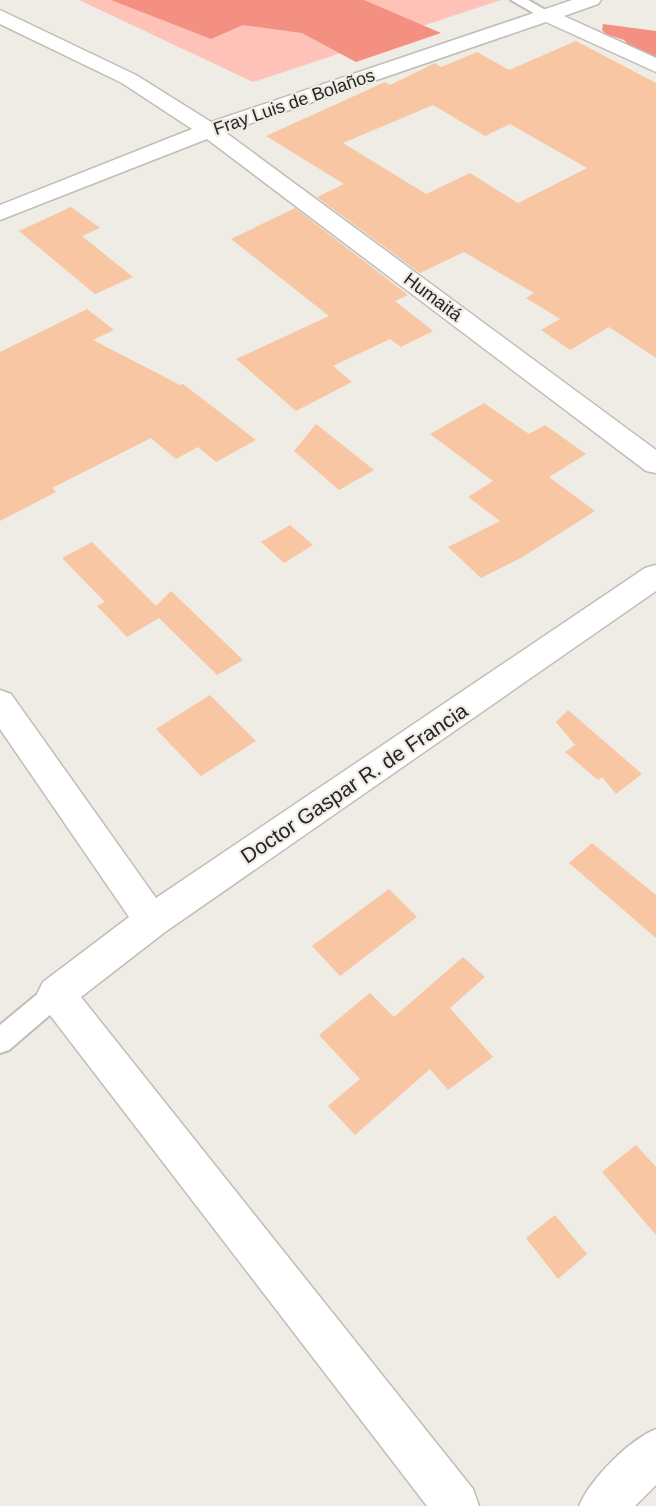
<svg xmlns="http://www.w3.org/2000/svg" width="656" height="1506" font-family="Helvetica,sans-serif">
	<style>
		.green { fill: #fec2b8 }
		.forest { fill: #f49081 }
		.building { fill: #f8c6a2; fill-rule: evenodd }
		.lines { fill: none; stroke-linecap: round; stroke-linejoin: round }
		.lane-casing { stroke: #c0bdb7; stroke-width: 4 }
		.street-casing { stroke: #c0bdb7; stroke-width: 3 }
		.lane { fill: #fff; fill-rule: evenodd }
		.street { fill: #fff; fill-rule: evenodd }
		.labels { text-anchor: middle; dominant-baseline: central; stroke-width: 4.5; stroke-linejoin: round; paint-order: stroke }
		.far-street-label { font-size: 18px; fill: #272624; stroke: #efece6 }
		.street-label { font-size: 21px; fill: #272624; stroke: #efece6 }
	</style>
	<rect width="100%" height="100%" fill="#efece6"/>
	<polygon class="green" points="79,0 501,0 253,82"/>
	<g class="forest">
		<polygon points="111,0 364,0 441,33 356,62 302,33 243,25 211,39"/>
		<polygon points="603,24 656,31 656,59 638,55 624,40 606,34 602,30"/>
	</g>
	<g class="building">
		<path d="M576,41l80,42v275l-47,-31 -39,23 -29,-20 19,-11 -34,-21 8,-5 -70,-41 -44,21 -103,-76 27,-13 -78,-48 119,-54 5,3 45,-22 6,4 36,-15 32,18zM433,105l52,31 25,-12 77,44 -69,35 -48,-30 -44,21 -83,-51z"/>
		<polygon points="71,207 100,228 82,236 133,277 95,294 19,231"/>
		<polygon points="295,208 408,295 395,301 433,331 401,347 390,339 333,366 352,382 296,411 236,359 329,316 231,239"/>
		<polygon points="87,309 114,330 93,340 180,385 183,384 256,440 216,462 198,447 176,459 151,438 52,488 56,492 0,521 0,352"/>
		<polygon points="484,403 529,434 545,425 586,454 549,477 595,511 521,558 481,578 448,547 500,521 468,497 493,481 430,434"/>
		<polygon points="316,424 374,470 339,490 294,451"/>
		<polygon points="290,525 313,545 284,563 261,542"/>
		<polygon points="92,542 156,606 171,591 243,660 217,675 159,618 127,637 97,606 105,602 62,558"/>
		<polygon points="210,695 256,741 201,776 156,729"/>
		<polygon points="568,710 642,774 616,794 602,777 598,780 565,752 575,745 556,722"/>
		<polygon points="592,843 656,895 656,938 569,863"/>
		<polygon points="389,889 417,917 340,976 312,946"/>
		<polygon points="463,957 485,977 450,1008 493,1057 448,1090 430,1069 355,1135 328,1106 360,1079 319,1035 370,993 394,1017"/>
		<polygon points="636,1145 656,1167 656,1235 602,1172"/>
		<polygon points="555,1215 587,1254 558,1279 526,1238"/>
	</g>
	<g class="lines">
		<defs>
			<g id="lane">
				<polygon points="511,0 528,0 556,16 554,19 544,19"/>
				<polygon points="56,982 65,986 69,994 65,1002 9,1050 0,1053 0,1025 47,986"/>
			</g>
			<g id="street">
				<polygon points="572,0 601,0 598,4 564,16 656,58 656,72 546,22 225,132 656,450 656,473 646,471 207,139 0,220 0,205 192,129 122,83 0,24 0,10 136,75 211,122"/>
				<polygon points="656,565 656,591 165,932 81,997 473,1489 479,1506 427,1506 43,1006 37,994 43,982 129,917 0,729 0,690 11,694 156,898 645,568"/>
				<path d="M656,1429v56l-21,21h-56c11,-27 50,-66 77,-77z"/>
			</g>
		</defs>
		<use href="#lane" class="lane-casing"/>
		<use href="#street" class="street-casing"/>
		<use href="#lane" class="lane"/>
		<use href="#street" class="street"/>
	</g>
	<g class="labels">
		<g class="far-street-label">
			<text transform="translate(294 102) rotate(-19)">Fray Luis de Bolaños</text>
			<text transform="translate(433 297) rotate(37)">Humaitá</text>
		</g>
		<g class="street-label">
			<text transform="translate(354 783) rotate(-34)">Doctor Gaspar R. de Francia</text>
		</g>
	</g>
</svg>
